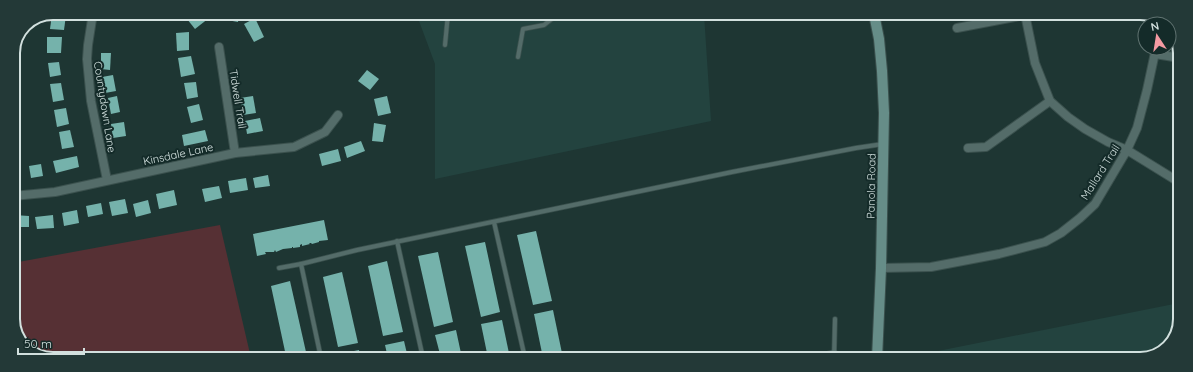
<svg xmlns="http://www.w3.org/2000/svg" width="1193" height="372" font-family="Quicksand,sans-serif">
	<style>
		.built { fill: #23433f }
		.green { fill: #563034 }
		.building { fill: #75b2ab }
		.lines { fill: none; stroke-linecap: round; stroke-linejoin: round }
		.service-casing { stroke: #3b514e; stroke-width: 5.5 }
		.minor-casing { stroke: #3b514e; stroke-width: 10 }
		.secondary-casing { stroke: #3b514e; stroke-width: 12 }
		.service { stroke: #546c69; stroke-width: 4 }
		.minor { stroke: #546c69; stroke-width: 8 }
		.secondary { stroke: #668d88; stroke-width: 10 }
		.labels { text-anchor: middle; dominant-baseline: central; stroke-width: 4; stroke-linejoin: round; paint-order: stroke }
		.street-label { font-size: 11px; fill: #d2e0de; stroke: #142b29 }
		.rim { fill: none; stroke: #d2e0de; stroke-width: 2 }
	</style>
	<rect width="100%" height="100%" fill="#1e3633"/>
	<g class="built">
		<polygon points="416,13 704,14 711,121 435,179 435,64"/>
		<polygon points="1179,303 1179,329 1164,351 1140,359 924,359 933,352"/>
	</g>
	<polygon class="green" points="220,225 251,358 43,358 23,345 13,322 13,263"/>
	<g class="building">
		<polygon points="53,13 66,15 64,30 50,29 52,14"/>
		<polygon points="195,13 206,13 209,18 195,29 187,19"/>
		<polygon points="217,13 239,13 238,22 216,18"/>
		<polygon points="255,18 264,37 254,42 244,24"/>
		<polygon points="189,32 189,50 177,51 176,33"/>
		<polygon points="47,37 62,37 61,53 47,53"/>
		<polygon points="101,53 111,53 110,70 101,69"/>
		<polygon points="191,56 195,74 181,77 178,58"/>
		<polygon points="59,62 61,75 50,77 48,63"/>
		<polygon points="367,70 379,79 370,90 358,81"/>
		<polygon points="113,75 116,91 105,93 102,77"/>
		<polygon points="196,82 198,97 187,99 184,83"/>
		<polygon points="61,83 64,100 53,102 50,84"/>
		<polygon points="117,96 120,112 111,114 108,98"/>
		<polygon points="253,96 256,113 243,115 240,98"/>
		<polygon points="387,96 391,113 378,116 374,99"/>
		<polygon points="199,104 203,120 191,123 187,107"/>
		<polygon points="66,108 69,124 57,127 54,110"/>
		<polygon points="260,118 263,131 247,134 245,121"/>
		<polygon points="124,122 126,136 113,138 111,124"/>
		<polygon points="374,123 386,125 383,142 372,141"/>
		<polygon points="70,130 74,147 62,149 59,132"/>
		<polygon points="205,130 208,141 184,146 182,135"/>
		<polygon points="361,141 365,151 347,158 344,147"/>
		<polygon points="338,149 341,161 322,166 319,154"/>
		<polygon points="77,156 79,167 56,173 53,161"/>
		<polygon points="41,164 43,176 31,178 29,166"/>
		<polygon points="13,165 21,165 20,177 13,176"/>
		<polygon points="268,175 270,186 255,188 253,178"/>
		<polygon points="246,178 248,190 230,193 228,181"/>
		<polygon points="219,186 222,198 205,202 202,189"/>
		<polygon points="174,190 177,205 159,209 156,194"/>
		<polygon points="125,199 128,213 112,216 109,202"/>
		<polygon points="148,200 151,213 136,217 133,204"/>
		<polygon points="101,203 103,214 88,217 86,206"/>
		<polygon points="77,210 79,223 64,226 62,213"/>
		<polygon points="14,215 29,216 29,227 14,227"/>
		<polygon points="53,215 54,228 37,229 35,217"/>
		<polygon points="324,220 328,240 319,241 319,242 312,244 311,243 309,243 310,244 302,246 302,244 300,245 300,247 293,248 293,247 292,247 292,248 283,249 276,252 275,250 274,252 265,252 266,254 257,256 253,234"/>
		<polygon points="536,231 552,301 533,305 517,235"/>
		<polygon points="485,242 500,312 481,317 465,246"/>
		<polygon points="438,252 453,322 434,327 418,256"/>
		<polygon points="387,261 403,332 383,336 368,266"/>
		<polygon points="342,272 358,343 338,347 323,277"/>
		<polygon points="290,281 306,352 286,356 271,286"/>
		<polygon points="553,310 563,358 543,358 534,314"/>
		<polygon points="502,320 510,358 488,358 481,324"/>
		<polygon points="456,330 462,358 441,358 435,335"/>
		<polygon points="404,341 408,358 388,358 385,345"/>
		<polygon points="359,350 360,358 340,358 339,354"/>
	</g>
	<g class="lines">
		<defs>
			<g id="service">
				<polyline points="459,14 461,18"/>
				<polyline points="445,45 448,14"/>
				<polyline points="518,57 523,29 544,25 558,14"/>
				<polyline points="494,222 525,358"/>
				<polyline points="397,241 423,358"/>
				<polyline points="279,268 301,264"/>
				<polyline points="321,358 301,264 357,250 732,172 856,148 883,144"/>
				<polyline points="804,359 835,352"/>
				<polyline points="834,359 835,319"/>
				<polyline points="986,359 1000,356 1001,359"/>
			</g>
			<g id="minor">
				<polyline points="93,13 88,45 87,59 91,101 107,180"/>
				<polyline points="1025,14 1035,63 1050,101 1068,117 1085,129 1108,142 1127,150 1174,179 1179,181"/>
				<polyline points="1162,24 1162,22"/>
				<polyline points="957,28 1025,15"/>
				<polyline points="219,47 235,153"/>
				<polyline points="1155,54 1180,58"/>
				<polyline points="968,148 986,147 1050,101"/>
				<polyline points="13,196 55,192 235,153 294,147 325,132 338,115"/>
				<polyline points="881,268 931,267 999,254 1045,242 1061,233 1080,218 1095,204 1127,150 1137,128 1147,90 1156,48"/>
			</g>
			<polyline id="secondary" points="874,14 879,39 882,71 884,113 881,268 877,359"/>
		</defs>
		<use href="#service" class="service-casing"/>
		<use href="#minor" class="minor-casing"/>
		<use href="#secondary" class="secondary-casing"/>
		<use href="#service" class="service"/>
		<use href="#minor" class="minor"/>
		<use href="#secondary" class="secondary"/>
	</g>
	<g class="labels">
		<g class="street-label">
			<text transform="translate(238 99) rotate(81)">Tidwell Trail</text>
			<text transform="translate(105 107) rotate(81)">Countydown Lane</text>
			<text transform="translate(178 154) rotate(-12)">Kinsdale Lane</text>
			<text transform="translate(1100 172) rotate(-58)">Mallard Trail</text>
			<text transform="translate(871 186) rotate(-89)">Panola Road</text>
		</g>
	</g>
	<path d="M0 0H1193V372H0ZM53 20H1140A33 33 0 0 1 1173 53V319A33 33 0 0 1 1140 352H53A33 33 0 0 1 20 319V53A33 33 0 0 1 53 20Z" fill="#233937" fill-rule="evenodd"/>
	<path class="rim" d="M53 20H1140A33 33 0 0 1 1173 53V319A33 33 0 0 1 1140 352H53A33 33 0 0 1 20 319V53A33 33 0 0 1 53 20Z"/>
	<g transform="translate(1157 36) rotate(348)"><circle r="19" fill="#142b29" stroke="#607371"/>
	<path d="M0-3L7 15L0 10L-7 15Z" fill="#f49aa2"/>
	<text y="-6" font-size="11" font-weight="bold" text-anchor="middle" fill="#d2e0de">N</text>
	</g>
	<path d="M18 348v6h66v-6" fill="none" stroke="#d2e0de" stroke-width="2"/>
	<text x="24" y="348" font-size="12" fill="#d2e0de" stroke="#142b29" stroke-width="3" paint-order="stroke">50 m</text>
</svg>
